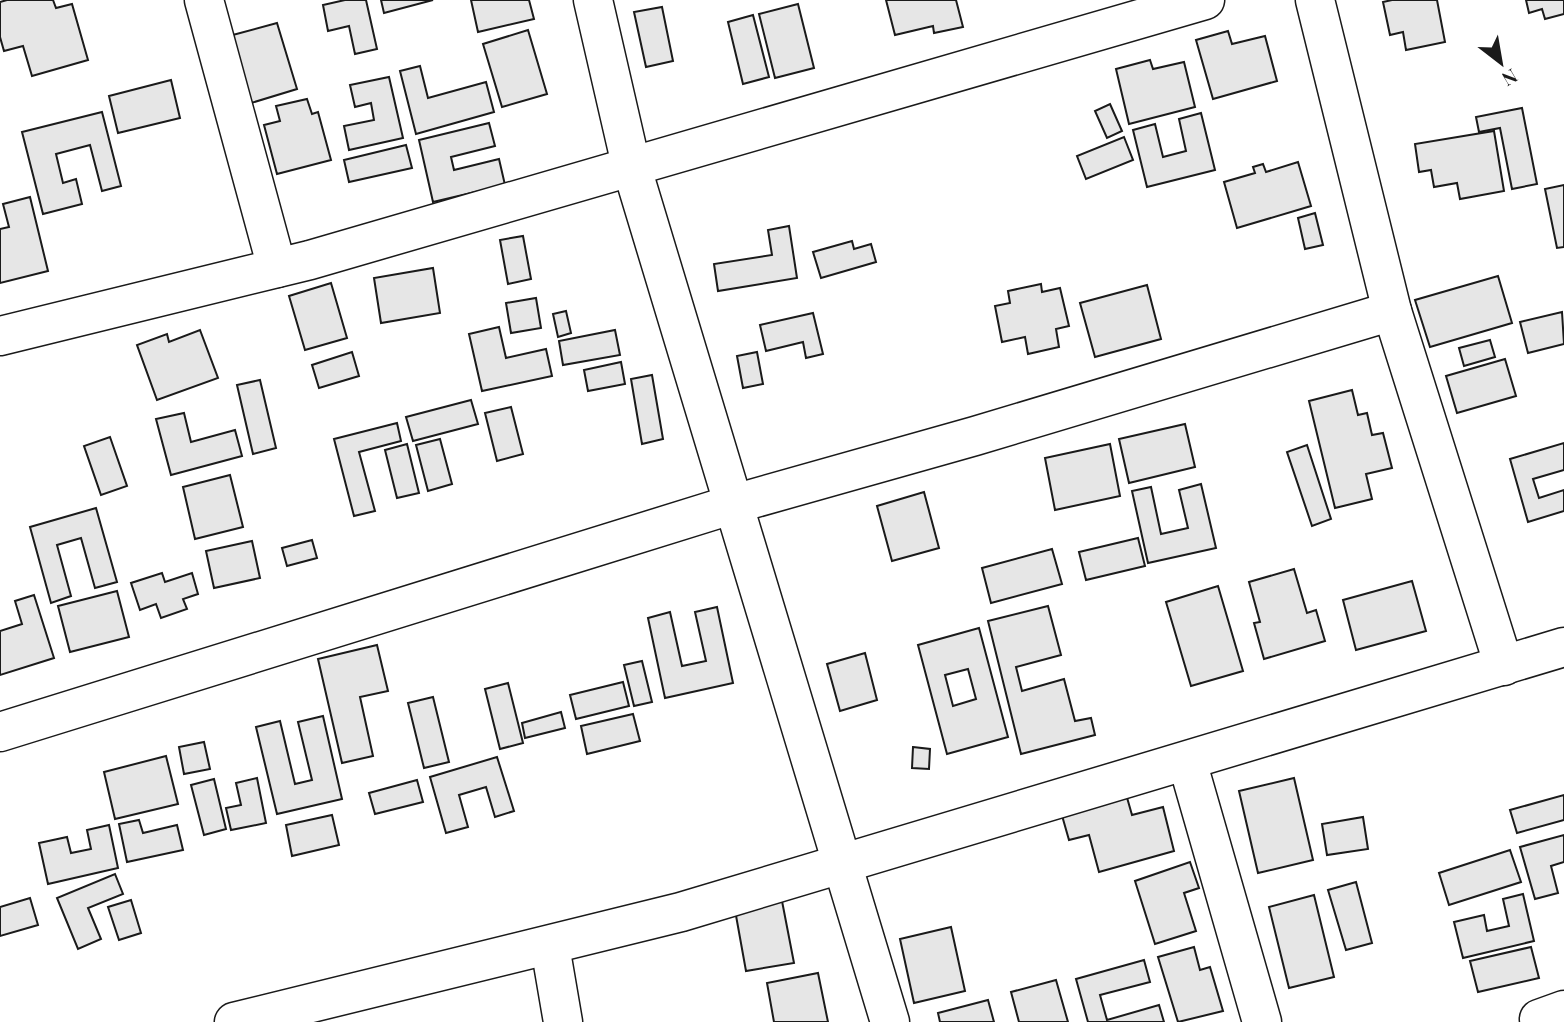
<svg xmlns="http://www.w3.org/2000/svg" width="1564" height="1022" font-family="'Playfair Display',serif">
	<style>
		.building { fill: #e6e6e6; stroke: #1a1a1a; stroke-width: 2; fill-rule: evenodd }
		.lines { fill: none; stroke-linecap: round; stroke-linejoin: round }
		.minor-casing { stroke: #1a1a1a; stroke-width: 41 }
		.minor { stroke: #fff; stroke-width: 38 }
	</style>
	<rect width="100%" height="100%" fill="#fff"/>
	<g class="building">
		<polygon points="7,0 53,0 56,8 72,4 88,60 32,76 23,46 4,51 0,37 0,2"/>
		<polygon points="345,0 366,0 377,49 355,54 349,26 328,31 323,5"/>
		<polygon points="381,0 433,0 384,13"/>
		<polygon points="471,0 529,0 534,19 478,32"/>
		<polygon points="886,0 956,0 963,27 934,33 933,26 895,35"/>
		<polygon points="1392,0 1437,0 1445,42 1406,50 1403,32 1390,35 1383,2"/>
		<polygon points="1526,0 1564,0 1564,14 1545,19 1542,9 1529,13"/>
		<polygon points="798,4 814,68 775,78 759,14"/>
		<polygon points="662,7 673,61 646,67 634,12"/>
		<polygon points="753,15 769,77 743,84 728,22"/>
		<polygon points="277,23 297,89 248,104 229,36"/>
		<polygon points="528,30 547,94 502,107 483,44"/>
		<polygon points="1228,31 1232,44 1265,36 1277,81 1213,99 1196,40"/>
		<polygon points="1150,60 1153,69 1184,62 1195,107 1129,124 1116,69"/>
		<polygon points="420,66 428,98 486,82 494,112 416,134 400,71"/>
		<polygon points="389,77 403,138 349,150 344,126 374,120 371,103 355,107 350,85"/>
		<polygon points="171,80 180,118 118,133 109,96"/>
		<polygon points="307,99 312,114 318,112 331,160 277,174 264,125 280,121 276,106"/>
		<polygon points="1110,104 1122,131 1107,138 1095,111"/>
		<polygon points="1522,108 1537,184 1512,189 1500,128 1479,132 1476,117"/>
		<polygon points="102,112 121,186 102,191 90,145 56,154 63,183 76,179 82,204 43,214 22,132"/>
		<polygon points="1201,113 1215,170 1147,187 1133,130 1155,124 1163,157 1186,151 1179,119"/>
		<polygon points="489,123 495,146 451,157 454,170 499,159 505,185 433,202 419,140"/>
		<polygon points="1494,131 1504,191 1460,199 1457,183 1434,187 1431,170 1419,172 1415,144"/>
		<polygon points="1124,137 1133,160 1086,179 1077,156"/>
		<polygon points="406,145 412,168 349,182 344,160"/>
		<polygon points="1298,162 1311,206 1237,228 1224,182 1255,173 1253,167 1263,164 1266,172"/>
		<polygon points="1564,185 1564,247 1557,248 1545,189"/>
		<polygon points="30,197 48,271 0,283 0,229 9,227 3,204"/>
		<polygon points="1315,213 1323,245 1305,249 1298,218"/>
		<polygon points="789,226 797,278 718,291 714,264 772,255 768,230"/>
		<polygon points="523,236 531,279 508,284 500,240"/>
		<polygon points="852,241 854,249 871,244 876,262 821,278 813,252"/>
		<polygon points="433,268 440,313 381,323 374,278"/>
		<polygon points="1498,276 1512,323 1430,347 1415,300"/>
		<polygon points="331,283 347,338 305,350 289,296"/>
		<polygon points="1041,284 1042,292 1060,288 1069,326 1056,329 1059,347 1028,354 1025,337 1002,342 995,306 1010,303 1008,291"/>
		<polygon points="1147,285 1161,339 1095,357 1080,303"/>
		<polygon points="536,298 541,328 511,333 506,303"/>
		<polygon points="566,311 571,333 558,337 553,314"/>
		<polygon points="1562,312 1564,344 1528,353 1520,322"/>
		<polygon points="813,313 823,354 806,358 803,342 766,351 760,325"/>
		<polygon points="499,327 506,358 546,349 552,376 482,391 469,334"/>
		<polygon points="200,330 218,378 157,400 137,345 167,334 169,342"/>
		<polygon points="615,330 620,355 563,365 559,341"/>
		<polygon points="1490,340 1495,357 1464,366 1459,348"/>
		<polygon points="352,352 359,376 319,388 312,365"/>
		<polygon points="757,352 763,384 743,388 737,356"/>
		<polygon points="1505,359 1516,396 1457,413 1446,376"/>
		<polygon points="621,362 625,384 588,391 584,370"/>
		<polygon points="652,375 663,439 642,444 631,379"/>
		<polygon points="260,380 276,448 253,454 237,385"/>
		<polygon points="1352,390 1358,415 1367,413 1372,435 1383,433 1392,468 1366,474 1372,499 1335,508 1309,401"/>
		<polygon points="471,400 478,424 413,441 406,417"/>
		<polygon points="511,407 523,454 497,461 485,413"/>
		<polygon points="184,413 191,442 235,430 242,456 171,475 156,419"/>
		<polygon points="397,423 401,441 359,452 375,511 354,516 334,439"/>
		<polygon points="1185,424 1195,467 1129,483 1119,439"/>
		<polygon points="110,437 127,486 101,495 84,446"/>
		<polygon points="440,439 452,484 428,491 416,445"/>
		<polygon points="1564,443 1564,470 1533,479 1539,498 1564,490 1564,511 1528,522 1510,459"/>
		<polygon points="407,444 419,493 397,498 385,450"/>
		<polygon points="1110,444 1120,496 1055,510 1045,458"/>
		<polygon points="1307,445 1331,519 1312,526 1287,452"/>
		<polygon points="230,475 243,527 195,539 183,487"/>
		<polygon points="1201,484 1216,548 1148,563 1132,491 1151,487 1161,534 1188,528 1179,490"/>
		<polygon points="924,492 939,548 892,561 877,506"/>
		<polygon points="96,508 117,582 95,588 81,538 57,545 71,596 51,603 30,527"/>
		<polygon points="1138,538 1145,566 1086,580 1079,552"/>
		<polygon points="312,540 317,558 287,566 282,548"/>
		<polygon points="252,541 260,578 214,588 206,551"/>
		<polygon points="1052,549 1062,584 991,603 982,568"/>
		<polygon points="1294,569 1307,613 1316,610 1325,641 1264,659 1254,623 1260,622 1249,582"/>
		<polygon points="162,573 165,582 192,573 198,594 183,599 187,609 161,618 156,604 140,610 131,583"/>
		<polygon points="1412,581 1426,631 1356,650 1343,600"/>
		<polygon points="1218,586 1243,671 1191,686 1166,602"/>
		<polygon points="117,591 129,637 70,652 58,606"/>
		<polygon points="34,595 54,658 0,675 0,631 22,624 15,601"/>
		<polygon points="1048,606 1061,655 1016,667 1022,691 1064,679 1075,721 1091,718 1095,735 1021,754 988,621"/>
		<polygon points="717,607 733,683 665,698 648,618 670,612 682,666 706,661 695,612"/>
		<path d="M979,628l29,109 -61,17 -29,-109zM968,669l8,30 -23,7 -8,-31z"/>
		<polygon points="377,645 388,691 360,697 373,756 342,763 318,659"/>
		<polygon points="865,653 877,700 840,711 827,664"/>
		<polygon points="642,661 652,702 634,706 624,665"/>
		<polygon points="623,682 629,706 576,719 570,695"/>
		<polygon points="508,683 523,743 500,749 485,689"/>
		<polygon points="433,697 449,762 424,768 408,703"/>
		<polygon points="561,712 565,728 525,738 522,723"/>
		<polygon points="633,714 640,741 587,754 581,726"/>
		<polygon points="323,716 342,799 277,814 256,727 280,721 295,784 312,780 298,722"/>
		<polygon points="204,742 210,769 184,774 179,747"/>
		<polygon points="913,747 930,749 929,769 912,768"/>
		<polygon points="166,756 178,804 115,819 104,772"/>
		<polygon points="497,757 514,811 495,817 486,787 459,795 468,827 446,833 430,777"/>
		<polygon points="257,778 266,823 231,830 226,808 241,805 236,783"/>
		<polygon points="1294,778 1313,860 1258,873 1239,791"/>
		<polygon points="214,779 226,829 204,835 191,785"/>
		<polygon points="417,780 423,802 375,814 369,793"/>
		<polygon points="1124,787 1132,815 1163,807 1174,851 1099,872 1089,835 1069,840 1059,805"/>
		<polygon points="1564,795 1564,820 1517,833 1510,810"/>
		<polygon points="332,815 339,845 292,856 286,825"/>
		<polygon points="1363,817 1368,849 1327,855 1322,824"/>
		<polygon points="139,820 143,833 177,825 183,850 127,862 119,824"/>
		<polygon points="109,825 118,868 48,884 39,843 67,837 71,853 91,849 87,830"/>
		<polygon points="1564,835 1564,862 1551,866 1558,893 1535,899 1520,847"/>
		<polygon points="1510,850 1521,882 1449,905 1439,873"/>
		<polygon points="1190,862 1199,888 1184,893 1196,931 1155,944 1135,881"/>
		<polygon points="115,874 123,894 88,908 101,939 78,949 57,898"/>
		<polygon points="1356,882 1372,943 1346,950 1328,890"/>
		<polygon points="1523,894 1534,941 1463,958 1454,922 1484,915 1487,931 1509,926 1503,899"/>
		<polygon points="1314,895 1334,977 1289,988 1269,907"/>
		<polygon points="30,898 38,925 0,936 0,907"/>
		<polygon points="131,900 141,933 119,940 108,907"/>
		<polygon points="782,901 794,963 746,971 735,910"/>
		<polygon points="951,927 965,991 914,1003 900,939"/>
		<polygon points="1194,947 1200,970 1210,967 1223,1011 1178,1022 1158,957"/>
		<polygon points="1531,947 1539,978 1478,992 1470,961"/>
		<polygon points="1144,960 1150,982 1100,995 1107,1020 1159,1005 1164,1022 1088,1022 1076,979"/>
		<polygon points="818,973 828,1022 774,1022 767,983"/>
		<polygon points="1056,980 1068,1022 1019,1022 1011,992"/>
		<polygon points="988,1000 994,1022 940,1022 938,1013"/>
	</g>
	<g class="lines">
		<defs>
			<g id="minor">
				<polyline points="204,0 277,268"/>
				<polyline points="593,0 631,165 890,1022"/>
				<polyline points="1315,0 1392,311 1504,666"/>
				<polyline points="0,336 310,260 1205,0"/>
				<polyline points="0,732 734,504 975,436 1392,311"/>
				<polyline points="1187,761 1262,1022"/>
				<polyline points="550,946 563,1022"/>
				<polyline points="1539,1019 1564,1010"/>
				<polyline points="234,1022 681,912 1564,647"/>
			</g>
		</defs>
		<use href="#minor" class="minor-casing"/>
		<use href="#minor" class="minor"/>
	</g>
	<g transform="translate(1501 63) rotate(149)" stroke="#ffffff" stroke-width="5" paint-order="stroke">
	<path d="M0-5L12 26L0 18L-12 26Z" fill="#1a1a1a"/>
	<text y="-10" font-size="19" font-weight="bold" text-anchor="middle" fill="#1a1a1a">N</text>
	</g>
</svg>
